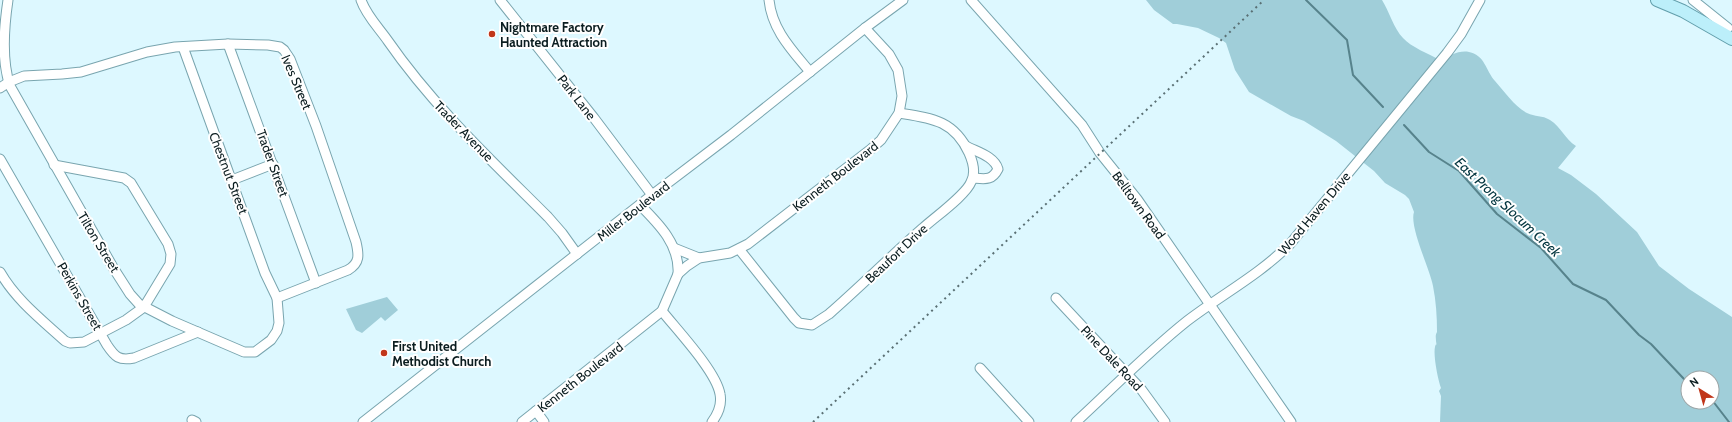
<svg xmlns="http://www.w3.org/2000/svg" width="1732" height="422" font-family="Cabin,sans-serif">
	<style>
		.green { fill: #a0ced9; fill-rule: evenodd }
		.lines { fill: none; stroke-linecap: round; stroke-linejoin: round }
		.stream { stroke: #57838c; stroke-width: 2 }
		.minor-casing { stroke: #79a5af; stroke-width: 11 }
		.major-casing { stroke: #619eab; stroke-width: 14 }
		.minor { stroke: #fff; stroke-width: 9 }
		.major { stroke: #bceffa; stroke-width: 12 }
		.rail { stroke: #5a7074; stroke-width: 2; stroke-dasharray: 2 4; stroke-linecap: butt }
		.poi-dot { fill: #c1361a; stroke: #fff; stroke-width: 1.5 }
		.labels { text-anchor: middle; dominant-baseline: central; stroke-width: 4; stroke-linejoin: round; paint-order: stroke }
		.poi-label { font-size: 13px; font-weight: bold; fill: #0b1d20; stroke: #fff; text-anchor: start }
		.street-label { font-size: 13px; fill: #0b1d20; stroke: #fff }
		.water-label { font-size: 14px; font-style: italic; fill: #00343e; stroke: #fff }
	</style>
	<rect width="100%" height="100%" fill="#ddf8ff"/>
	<g class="green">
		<path d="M1146,0h236c7,11 12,29 21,38 8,9 26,16 37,22 9,-4 19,-10 29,-8 16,3 17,19 26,29 10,11 19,25 32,32 8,4 15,2 23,7 11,7 15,19 26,26l-18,22 13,7 25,19 41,38 22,34 30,23 43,28v105h-292l1,-26 -2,-5 2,-3c-3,-8 -8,-33 -6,-41 1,-5 2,0 1,-6 0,-4 -1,-5 1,-9 0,-16 -1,-31 -4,-46 -3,-17 -24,-59 -19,-74l-5,-13 -4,-4 -20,-12 -11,-12 -38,-30 -32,-20 -13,-5 -42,-24 -14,-22 -9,-27 -7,-5 -21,-10 -21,-4h-4l-19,-14zM1688,378h24v24h-24z"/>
		<polygon points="387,297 398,310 385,321 381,317 362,333 356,330 346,309"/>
	</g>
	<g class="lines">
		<g class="stream">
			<polyline points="1306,0 1347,40 1353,75 1383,107"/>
			<polyline points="1404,125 1429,152 1459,171 1497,214 1541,248 1573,284 1606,300 1639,335 1651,344 1684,379 1688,381"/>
			<polyline points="1712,400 1729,422"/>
		</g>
		<defs>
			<g id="minor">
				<path d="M8,0c-4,27 -7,59 2,86l104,183 16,25 9,10 33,17 51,22 21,9h11l16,-12 6,-9 2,-8 -2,-25 -12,-25 -82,-226"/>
				<path d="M361,0c5,15 18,28 27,41 45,65 104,120 160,176l14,16 15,21"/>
				<polyline points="500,0 594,118 652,195"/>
				<path d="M769,0c3,30 23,50 41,72"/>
				<polyline points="971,0 1082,125 1100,153 1137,199 1291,422"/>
				<polyline points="1693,0 1728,28"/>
				<polyline points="228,44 316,283"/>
				<path d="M0,88l9,-6 15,-6 38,-2 19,-2 66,-20 28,-5 53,-3 40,1 12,2 4,3 6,9 26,67 40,116c3,13 4,21 -8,28l-71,28"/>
				<path d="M966,146c11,6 28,10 32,23 -6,12 -13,10 -25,9"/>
				<path d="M0,159l107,186c8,12 12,16 27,13l64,-26"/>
				<polyline points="232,180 273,164"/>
				<path d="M640,205c19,19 40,40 38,69"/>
				<polyline points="674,248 699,258"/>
				<path d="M739,249l55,69 5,5 13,2 17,-11c32,-28 62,-58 94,-86 12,-11 43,-33 48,-46 5,-9 2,-20 -2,-29 -15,-33 -38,-35 -70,-40"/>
				<path d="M0,272c16,28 42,48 65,69l5,2 14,-1 42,-22 18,-13 26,-43 1,-10 -3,-10 -37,-61 -7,-5 -70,-13"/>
				<polyline points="1056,298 1141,389 1165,422"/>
				<path d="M662,311c15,19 54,60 58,83 2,10 -2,20 -8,28"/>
				<polyline points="980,368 1029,422"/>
				<polyline points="536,411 544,422"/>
				<polyline points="192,420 196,422"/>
				<polyline points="363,422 652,195 731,135 865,28 903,0"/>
				<polyline points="522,422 662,311 678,274 687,266 699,258 730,253 748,244 871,149 881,140 899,113 902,96 898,70 889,54 865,28"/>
				<path d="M1076,422c37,-34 72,-70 111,-101 34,-26 72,-46 103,-77l157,-191 14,-19 19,-34"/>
			</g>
			<polyline id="major" points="1657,0 1683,11 1732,39"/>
		</defs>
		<use href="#minor" class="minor-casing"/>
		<use href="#major" class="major-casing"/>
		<use href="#minor" class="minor"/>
		<use href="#major" class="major"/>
		<polyline class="rail" points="813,422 1264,0"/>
	</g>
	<g class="poi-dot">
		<circle cx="492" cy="34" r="4"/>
		<circle cx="384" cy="353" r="4"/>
	</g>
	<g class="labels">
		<g class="poi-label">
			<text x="500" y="27">Nightmare Factory<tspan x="500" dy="15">Haunted Attraction</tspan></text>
			<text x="392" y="346">First United<tspan x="392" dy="15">Methodist Church</tspan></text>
		</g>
		<g class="street-label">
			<text transform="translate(297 82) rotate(67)">Ives Street</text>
			<text transform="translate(577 97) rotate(52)">Park Lane</text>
			<text transform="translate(464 131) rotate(46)">Trader Avenue</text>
			<text transform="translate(273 163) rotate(70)">Trader Street</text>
			<text transform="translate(229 173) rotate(69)">Chestnut Street</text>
			<text transform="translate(835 176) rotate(-38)">Kenneth Boulevard</text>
			<text transform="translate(1139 205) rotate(54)">Belltown Road</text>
			<text transform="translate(633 211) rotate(-38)">Miller Boulevard</text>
			<text transform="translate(1314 213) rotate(-50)">Wood Haven Drive</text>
			<text transform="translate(99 242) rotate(59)">Tilton Street</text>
			<text transform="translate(896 253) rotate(-43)">Beaufort Drive</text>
			<text transform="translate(80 296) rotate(60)">Perkins Street</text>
			<text transform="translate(1112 358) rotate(47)">Pine Dale Road</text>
			<text transform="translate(580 377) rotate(-38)">Kenneth Boulevard</text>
		</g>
		<g class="water-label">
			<text transform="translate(1508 207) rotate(43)">East Prong Slocum Creek</text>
		</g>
	</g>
	<g transform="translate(1700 390) rotate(323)"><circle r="19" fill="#ffffff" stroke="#9da5a6"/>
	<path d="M0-3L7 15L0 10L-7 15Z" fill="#c1361a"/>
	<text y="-6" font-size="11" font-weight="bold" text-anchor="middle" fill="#0b1d20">N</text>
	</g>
</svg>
